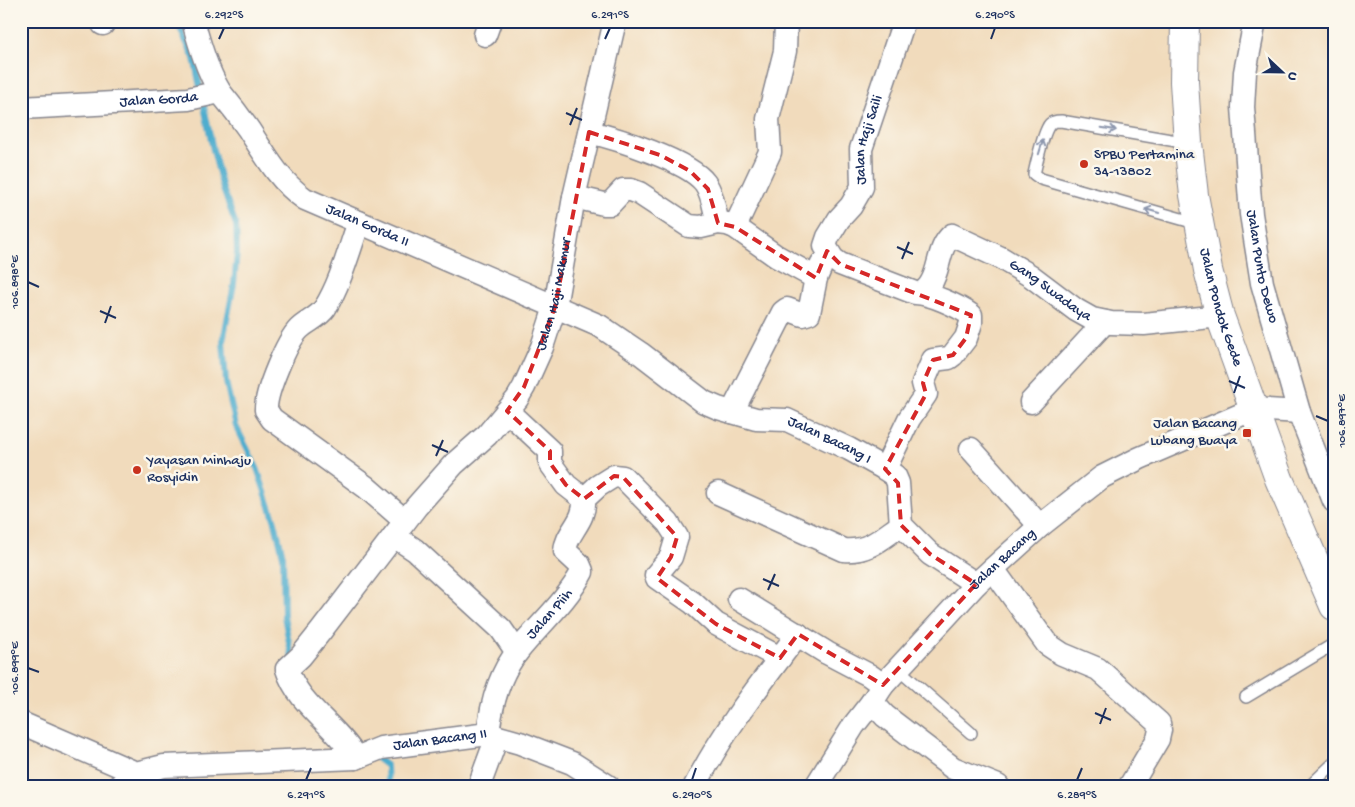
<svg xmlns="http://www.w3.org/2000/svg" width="1355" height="807" font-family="'Gochi Hand',sans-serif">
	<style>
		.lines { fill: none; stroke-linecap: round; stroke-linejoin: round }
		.stream { stroke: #50adce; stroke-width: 6 }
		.lane-casing { stroke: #86858d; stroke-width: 14 }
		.street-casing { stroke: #86858d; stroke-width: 25 }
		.primary-casing { stroke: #86858d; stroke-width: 30 }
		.lane { stroke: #fff; stroke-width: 11 }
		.street { stroke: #fff; stroke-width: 22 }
		.primary { stroke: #fff; stroke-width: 28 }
		.oneway { stroke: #8d97ae }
		.marked { fill: none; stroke: #d62828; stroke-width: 4; stroke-dasharray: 10 6; stroke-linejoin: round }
		.ticks { fill: none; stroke: #1b2f5e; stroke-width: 2 }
		.poi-dot { fill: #c8321e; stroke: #fbf7ec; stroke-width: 2 }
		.labels { text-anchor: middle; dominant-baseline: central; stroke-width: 5; stroke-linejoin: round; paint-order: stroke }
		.street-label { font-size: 15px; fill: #1b2f5e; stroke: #fbf7ec }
		.poi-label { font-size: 15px; fill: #1b2f5e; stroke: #fbf7ec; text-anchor: start }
		.neatline { fill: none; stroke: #1b2f5e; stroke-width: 2 }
		.ticks-label { font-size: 12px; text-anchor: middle; fill: #1b2f5e }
	</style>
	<rect width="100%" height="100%" fill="#fbf7ec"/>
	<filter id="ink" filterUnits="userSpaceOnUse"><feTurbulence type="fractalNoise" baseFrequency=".02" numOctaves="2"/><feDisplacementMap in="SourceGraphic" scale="10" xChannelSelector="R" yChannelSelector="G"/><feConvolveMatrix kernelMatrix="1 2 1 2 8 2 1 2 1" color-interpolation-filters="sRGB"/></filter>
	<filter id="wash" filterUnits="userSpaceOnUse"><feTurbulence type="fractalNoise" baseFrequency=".0096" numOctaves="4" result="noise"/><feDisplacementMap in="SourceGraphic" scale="20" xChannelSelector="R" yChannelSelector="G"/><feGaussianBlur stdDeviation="1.12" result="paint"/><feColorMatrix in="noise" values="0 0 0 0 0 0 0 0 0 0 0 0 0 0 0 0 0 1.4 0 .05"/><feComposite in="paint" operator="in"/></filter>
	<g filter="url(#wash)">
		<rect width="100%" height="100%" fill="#f1dbbc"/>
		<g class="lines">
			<g class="stream">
				<polyline points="176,21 194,58 213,150 223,189 236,225 237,252 234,284 223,341 226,382 236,426 257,468 275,522 283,556 284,616 292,658"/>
				<polyline points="374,756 387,766 388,786"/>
			</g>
		</g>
	</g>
	<g filter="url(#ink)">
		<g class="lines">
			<defs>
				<g id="lane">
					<path d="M1188,143l-127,-22c-4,0 -8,0 -11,3 -6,6 -14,41 -16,50l7,5 158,45"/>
					<polyline points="898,669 971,733"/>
					<polyline points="1246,697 1334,644"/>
					<polyline points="1310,786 1334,763"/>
				</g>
				<g id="street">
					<polyline points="102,21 103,24"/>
					<path id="s1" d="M1255,21l-10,51 -2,35 8,107 11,69 37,129 35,89"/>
					<polyline points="485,35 490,21"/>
					<path id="s2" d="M220,92c10,12 20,25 29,38 16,25 31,52 56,69l295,127 40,27 64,49 14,6 38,11 31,1 62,29 36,20 10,7 3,7 3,42 29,29 46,30"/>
					<path id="s3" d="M21,108l167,-9 32,-7c-13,-22 -20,-46 -27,-71"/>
					<path d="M589,132c26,6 100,29 116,51 8,11 9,27 13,40"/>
					<polyline points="574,197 604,204 610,204 623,190 631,190 639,193 689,226 701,227 718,223 727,224 735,227 776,256 816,278"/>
					<path d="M359,222c-10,28 -18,60 -34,86 -7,10 -18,13 -26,21 -12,12 -34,64 -33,81l6,9 94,68 39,34"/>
					<polyline points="735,227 770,152 768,119 785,51 786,21"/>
					<path id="s4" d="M923,293c2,-3 6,-6 8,-10 9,-14 7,-36 21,-48l49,23 30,18 45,34 16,9 19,4 33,1 76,-8"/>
					<polyline points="1031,402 1105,322"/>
					<polyline points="507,411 550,451 550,463 566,485 584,499 598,486 614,476 623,477 668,523 677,537 671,557 656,575 657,578 693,603 716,624 780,658"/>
					<polyline points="732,412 783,312 787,309 803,315 809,313 816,278 822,264"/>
					<polyline points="971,449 1040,526"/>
					<path id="s5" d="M885,469l24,-50 17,-25 -3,-11 10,-23 16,-2 4,-3 13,-17 5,-15v-8c-13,-9 -41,-22 -56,-22l-75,-29 -7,-5 -8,-13 3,-9 11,-18 12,-13 11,-19 -1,-38 43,-128"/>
					<path d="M718,493l126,57c25,2 38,-12 57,-25"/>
					<polyline points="394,536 415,550 501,629 517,652"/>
					<polyline points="993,569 1047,644 1062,654 1098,669 1159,723 1160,730 1158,739 1130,786"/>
					<polyline points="739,599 827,653 869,675 883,685"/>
					<polyline points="872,702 885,716 953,768 998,786"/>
					<polyline points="21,723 136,773"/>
					<path id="s6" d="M488,734c3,-28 11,-60 30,-83 20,-25 49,-50 64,-79v-1l-3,-7 -14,-13c1,-19 21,-29 19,-52"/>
					<path id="s7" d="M356,758c-19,-32 -58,-53 -69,-89l14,-13 20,-25 95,-124 38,-43 33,-29 30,-36 7,-12 18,-40 13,-40 19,-110 41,-176"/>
					<path id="s8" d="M119,786l17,-13 28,-7 192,-8 25,-10 107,-14 32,9 52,20 36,23"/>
					<polyline points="479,786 497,737"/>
					<path d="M695,786c28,-55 66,-103 103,-152"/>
					<path id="s9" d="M816,786l38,-61 18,-23 11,-17 93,-101 64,-58 62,-49 38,-19 114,-49 45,3"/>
				</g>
				<g id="primary">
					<path id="s10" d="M1185,21l-1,61 4,61 6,52 14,75 12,46 59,163 55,127"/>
				</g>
			</defs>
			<use href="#lane" class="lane-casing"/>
			<use href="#street" class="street-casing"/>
			<use href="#primary" class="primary-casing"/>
			<use href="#lane" class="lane"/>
			<use href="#street" class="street"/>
			<use href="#primary" class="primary"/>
		</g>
		<defs><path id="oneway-shaft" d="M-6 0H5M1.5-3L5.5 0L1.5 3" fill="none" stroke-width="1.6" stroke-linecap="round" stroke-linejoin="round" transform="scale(1.25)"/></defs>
		<g class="oneway">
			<use href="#oneway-shaft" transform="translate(1109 129) rotate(10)"/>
			<use href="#oneway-shaft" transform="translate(1041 147) rotate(-73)"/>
			<use href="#oneway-shaft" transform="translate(1152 211) rotate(-164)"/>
		</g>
	</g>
	<path class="marked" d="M589,132l71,23 30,16 18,18 10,34 17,4 81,51 11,-27 13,13 131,51 -5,23 -13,17 -20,5 -10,23 3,11 -41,75 13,14 3,42 29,29 46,30 -93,101 -85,-51 -18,24 -64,-34 -59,-46 14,-21 6,-20 -54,-60 -9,-1 -30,23 -18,-14 -16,-22v-12l-43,-40 17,-24 31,-80z"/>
	<path class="ticks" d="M219,39l5,-11M605,39l5,-11M991,39l4,-11M566,113l16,7M570,125l7,-17M897,247l16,7M902,259l7,-17M28,282l11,5M100,311l16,7M105,323l6,-17M1229,381l16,7M1234,393l6,-17M1316,416l12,5M432,445l16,7M436,456l7,-16M763,579l16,7M768,590l7,-16M28,668l11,4M1095,713l16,7M1100,724l6,-16M306,780l5,-12M692,780l4,-12M1077,780l5,-12"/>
	<g class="poi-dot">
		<circle cx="1084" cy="164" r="5"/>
		<rect x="1242" y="428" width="10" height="10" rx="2.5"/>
		<circle cx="137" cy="470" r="5"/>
	</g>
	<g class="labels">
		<g class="street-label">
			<text stroke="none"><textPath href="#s3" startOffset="138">Jalan Gorda</textPath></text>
			<text stroke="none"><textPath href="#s5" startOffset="472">Jalan Haji Saili</textPath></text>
			<text stroke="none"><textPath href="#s2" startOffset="205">Jalan Gorda II</textPath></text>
			<text stroke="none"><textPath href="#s1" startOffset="248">Jalan Punto Dewo</textPath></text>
			<text stroke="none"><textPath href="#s4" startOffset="179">Gang Swadaya</textPath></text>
			<text stroke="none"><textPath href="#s7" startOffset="581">Jalan Haji Makmur</textPath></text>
			<text stroke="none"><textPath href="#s10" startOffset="290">Jalan Pondok Gede</textPath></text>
			<text stroke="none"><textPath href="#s2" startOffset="720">Jalan Bacang I</textPath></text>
			<text stroke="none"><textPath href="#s9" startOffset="295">Jalan Bacang</textPath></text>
			<text stroke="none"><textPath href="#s6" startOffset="138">Jalan Piih</textPath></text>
			<text stroke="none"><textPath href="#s8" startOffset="329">Jalan Bacang II</textPath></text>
		</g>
		<g class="poi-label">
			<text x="1094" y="155">SPBU Pertamina<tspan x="1094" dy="17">34-13802</tspan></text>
			<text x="1237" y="424" text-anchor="end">Jalan Bacang<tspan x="1237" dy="17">Lubang Buaya</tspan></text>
			<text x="147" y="461">Yayasan Minhaju<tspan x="147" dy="17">Rosyidin</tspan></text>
		</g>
	</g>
	<rect width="1355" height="807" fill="none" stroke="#fbf7ec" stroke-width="55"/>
	<g transform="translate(1282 72) rotate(112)" stroke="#fbf7ec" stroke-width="4" paint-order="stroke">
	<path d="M0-4L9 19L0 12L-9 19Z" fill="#1b2f5e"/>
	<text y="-8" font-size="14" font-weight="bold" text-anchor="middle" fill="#1b2f5e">U</text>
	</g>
	<rect x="28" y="28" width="1300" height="752" class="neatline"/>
	<g class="ticks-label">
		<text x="224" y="18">6.292°S</text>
		<text x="610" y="18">6.291°S</text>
		<text x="995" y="18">6.290°S</text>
		<text transform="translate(14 282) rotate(-90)" y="4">106.898°E</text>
		<text transform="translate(1341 421) rotate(-90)" y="4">106.897°E</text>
		<text transform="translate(14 668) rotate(-90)" y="4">106.899°E</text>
		<text x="306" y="798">6.291°S</text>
		<text x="692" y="798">6.290°S</text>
		<text x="1077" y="798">6.289°S</text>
	</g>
</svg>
